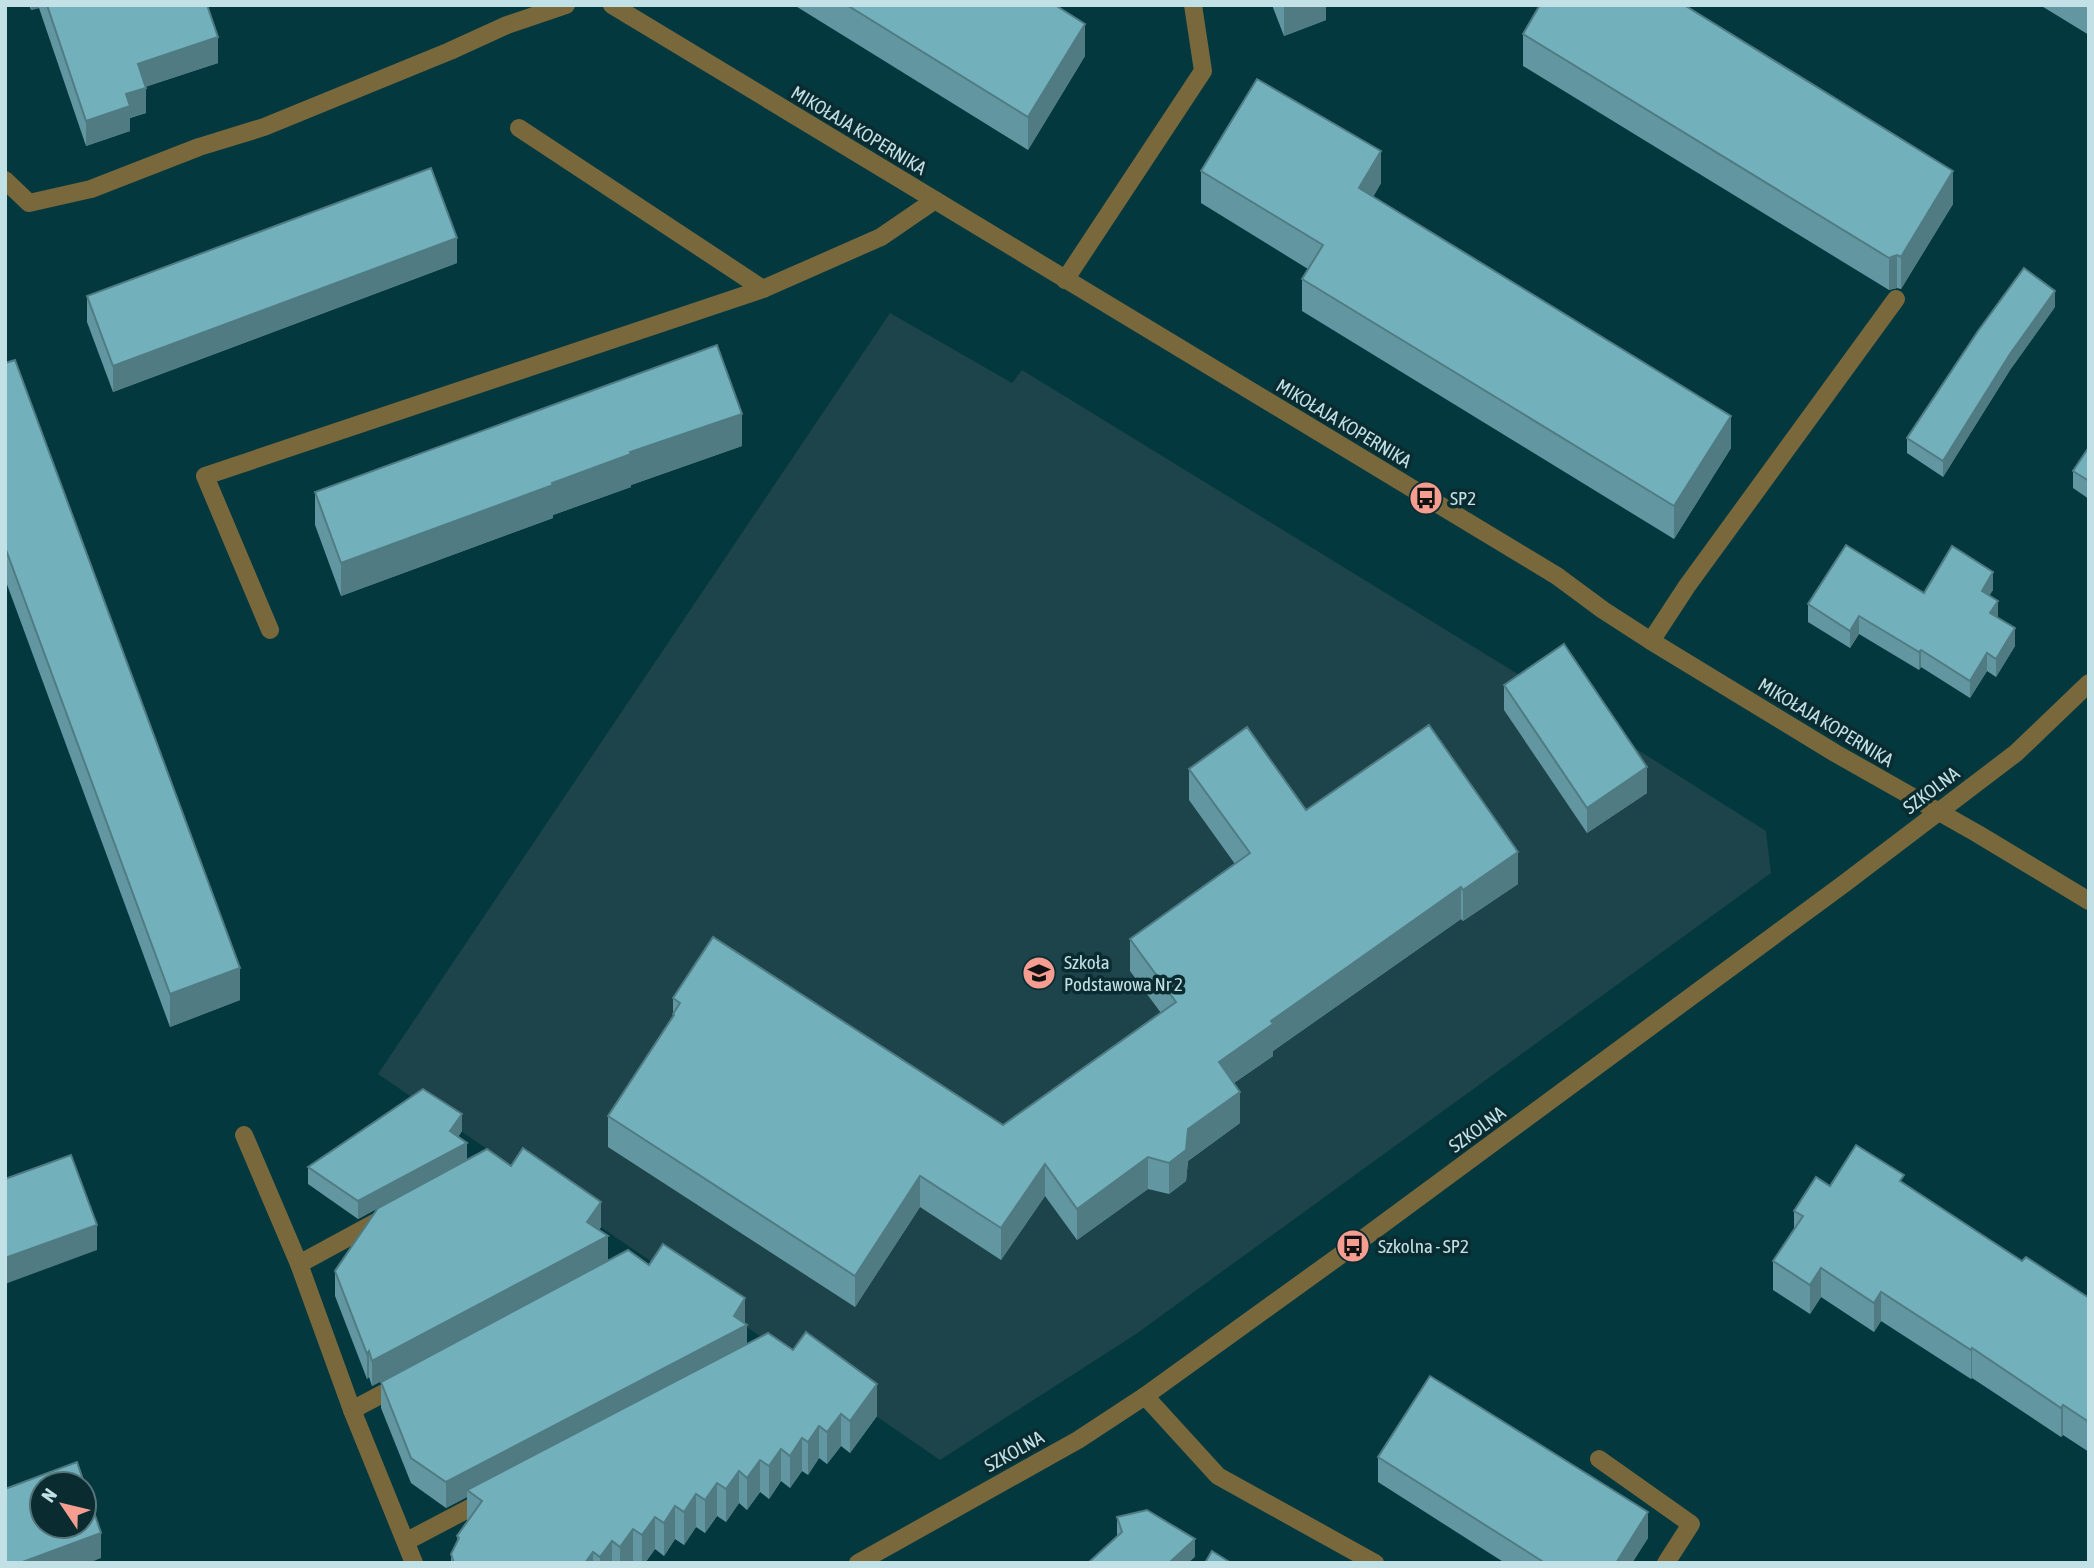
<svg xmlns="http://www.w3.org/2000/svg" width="2094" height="1568" font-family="'Asap Condensed',sans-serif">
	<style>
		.built { fill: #1c444a }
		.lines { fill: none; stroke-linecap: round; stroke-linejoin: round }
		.minor { stroke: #78683c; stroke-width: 18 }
		.wall { fill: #6297a1 }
		.shaded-wall { fill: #507b83 }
		.building { fill: #72b0bb; stroke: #507b83; stroke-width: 2; fill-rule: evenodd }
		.labels { text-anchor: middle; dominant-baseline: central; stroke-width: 7; stroke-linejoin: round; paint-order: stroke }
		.street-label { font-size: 19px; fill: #c2e1e6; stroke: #0a2c31 }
		.poi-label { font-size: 19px; fill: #c2e1e6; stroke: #0a2c31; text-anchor: start }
	</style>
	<rect width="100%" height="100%" fill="#03383f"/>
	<polygon class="built" points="890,313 1012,383 1022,370 1521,676 1766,831 1771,873 1136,1334 940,1460 378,1074"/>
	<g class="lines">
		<g class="minor">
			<polyline points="612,5 1557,576 1603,610 1651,641 1835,753 1978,834 2089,901"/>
			<polyline points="519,128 763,289"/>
			<polyline points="5,180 29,203 91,189 199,147 264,127 450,51 507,25 566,5"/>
			<polyline points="1065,280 1203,71 1193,5"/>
			<polyline points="270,630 205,476 763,289 881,237 935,200"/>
			<polyline points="1651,641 1687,586 1896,299"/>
			<polyline points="244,1135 299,1264 352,1410 414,1563"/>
			<polyline points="299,1264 382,1219"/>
			<polyline points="1145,1396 1218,1476 1375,1563"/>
			<polyline points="352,1410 401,1384"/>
			<polyline points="1599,1459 1691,1524 1666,1563"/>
			<polyline points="407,1541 487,1499"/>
			<polyline points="858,1563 1078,1440 1145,1396 1353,1246 1845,883 2016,753 2089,683"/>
		</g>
	</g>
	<g class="wall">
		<polygon points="29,5 207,5 218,63 145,87 146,113 130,118 130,131 86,146 39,8 31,10"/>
		<polygon points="794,5 1055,5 1085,56 1028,150"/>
		<polygon points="1272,5 1326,5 1326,20 1284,36"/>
		<polygon points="2040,5 2089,5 2089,35"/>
		<polygon points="1523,34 1953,204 1901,289 1897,288 1889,290 1523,66"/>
		<polygon points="1201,171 1381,183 1373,197 1731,448 1674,539 1302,311 1302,279 1308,269 1201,203"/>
		<polygon points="457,263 113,392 87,322 87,296"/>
		<polygon points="2055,307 2010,370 1943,477 1907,453 1907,438"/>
		<polygon points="5,363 240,1000 170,1027 5,579"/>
		<polygon points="742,446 631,485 631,487 553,515 553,518 341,596 315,525 315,492"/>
		<polygon points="2089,447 2089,499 2073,488 2073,471"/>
		<polygon points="1993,590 1989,595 1998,618 2015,646 1996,677 1987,671 1970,698 1921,667 1919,670 1859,634 1850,648 1808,622 1808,604 1924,593"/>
		<polygon points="1504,685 1647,793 1587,833 1504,710"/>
		<polygon points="1189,769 1518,884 1463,921 1461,919 1273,1051 1273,1056 1234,1083 1240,1123 1188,1161 1186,1181 1169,1194 1148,1189 1077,1240 1045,1196 1001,1260 920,1207 855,1307 608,1147 608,1116 673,1017 673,998 1003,1125 1161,1013 1130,971 1130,939 1235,864 1189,800"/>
		<polygon points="462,1131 458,1137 467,1160 358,1219 308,1184 308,1167"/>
		<polygon points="1904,1184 2022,1261 2089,1298 2089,1452 2063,1435 2061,1437 1972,1378 1971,1379 1881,1321 1874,1332 1821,1297 1810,1314 1773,1290 1773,1261 1794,1229 1794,1211"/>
		<polygon points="601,1227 599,1230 608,1261 649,1265 745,1323 747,1344 877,1416 850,1453 841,1446 827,1464 819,1458 808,1475 802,1471 790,1488 781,1481 769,1499 760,1492 747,1510 739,1503 726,1522 717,1516 705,1533 696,1527 684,1545 675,1539 664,1556 655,1549 645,1563 635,1563 633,1561 632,1563 451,1563 451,1554 457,1542 457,1536 467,1523 467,1497 446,1508 411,1483 381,1408 381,1382 454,1343 372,1386 369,1377 367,1379 335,1296 335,1271"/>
		<polygon points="1378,1457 1648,1538 1632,1563 1505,1563 1378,1482"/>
		<polygon points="1117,1517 1195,1557 1117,1536"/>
	</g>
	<g class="shaded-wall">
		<polygon points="31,5 39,5 39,8 31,10"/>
		<polygon points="1326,5 1326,20 1284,36 1284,6"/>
		<polygon points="1085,24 1085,56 1028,150 1028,117"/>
		<polygon points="218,37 218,63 138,89 138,64"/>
		<polygon points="146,88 146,113 130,118 130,131 86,146 86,121 126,94"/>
		<polygon points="1381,151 1381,183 1359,221 1359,188"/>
		<polygon points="1953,171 1953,204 1901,289 1901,257"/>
		<polygon points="457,238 457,263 113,392 113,366"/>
		<polygon points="1897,255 1897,288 1889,290 1889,258"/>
		<polygon points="2055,291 2055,307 2010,370 1943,477 1943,461 2010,354"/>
		<polygon points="742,414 742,446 631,485 631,487 553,515 553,518 341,596 341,563 630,452"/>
		<polygon points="1731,416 1731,448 1674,539 1674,506"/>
		<polygon points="1993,572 1993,590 1982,608 1982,591"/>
		<polygon points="1998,601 1998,618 1990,613"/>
		<polygon points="1859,616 1859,634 1850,648 1850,631"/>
		<polygon points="2015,628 2015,646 1996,677 1996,659"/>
		<polygon points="1921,650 1921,667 1919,670 1919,652"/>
		<polygon points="1987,653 1987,671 1970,698 1970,681"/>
		<polygon points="1647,767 1647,793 1587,833 1587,808"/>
		<polygon points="1518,852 1518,884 1463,921 1463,890"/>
		<polygon points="1461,887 1461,919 1273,1051 1273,1056 1219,1093 1219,1062 1271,1021"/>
		<polygon points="240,968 240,1000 170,1027 170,994"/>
		<polygon points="1240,1092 1240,1123 1188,1161 1186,1181 1169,1194 1169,1163 1188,1129"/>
		<polygon points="462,1114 462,1131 450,1149 450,1131"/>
		<polygon points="467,1143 467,1160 358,1219 358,1201"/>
		<polygon points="1148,1157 1148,1189 1077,1240 1077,1209"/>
		<polygon points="1045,1164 1045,1196 1001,1260 1001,1228"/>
		<polygon points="920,1176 920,1207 855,1307 855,1276"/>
		<polygon points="601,1202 601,1227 587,1247 608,1236 608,1262 372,1386 372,1361 587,1222"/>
		<polygon points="97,1225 97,1250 5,1284 5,1258"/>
		<polygon points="1821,1268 1821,1297 1810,1314 1810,1285"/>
		<polygon points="1881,1292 1881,1321 1874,1332 1874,1303"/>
		<polygon points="745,1298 745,1324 747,1325 747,1350 467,1490 467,1497 446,1508 446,1482 734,1316"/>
		<polygon points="1972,1348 1972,1378 1971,1379 1971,1350"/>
		<polygon points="369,1351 369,1377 367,1379 367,1354"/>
		<polygon points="877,1384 877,1416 850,1453 850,1421"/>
		<polygon points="2063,1405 2063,1435 2061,1437 2061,1408"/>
		<polygon points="841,1414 841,1446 827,1464 827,1432"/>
		<polygon points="819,1426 819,1458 808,1475 808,1442"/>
		<polygon points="802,1438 802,1471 790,1488 790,1456"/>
		<polygon points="781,1449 781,1481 769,1499 769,1466"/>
		<polygon points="760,1460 760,1492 747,1510 747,1478"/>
		<polygon points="739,1471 739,1503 726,1522 726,1489"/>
		<polygon points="717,1483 717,1516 705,1533 705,1500"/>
		<polygon points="696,1494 696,1527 684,1545 684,1512"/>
		<polygon points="675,1506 675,1539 664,1556 664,1523"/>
		<polygon points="1648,1512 1648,1538 1632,1563 1616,1563"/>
		<polygon points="655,1517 655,1549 645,1563 642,1563 642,1535"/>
		<polygon points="633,1529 633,1561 632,1563 620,1563 620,1547"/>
		<polygon points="101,1533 101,1558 89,1563 20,1563"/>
		<polygon points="1195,1539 1195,1557 1188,1563 1169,1563"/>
		<polygon points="612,1541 612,1563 600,1563 600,1557"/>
		<polygon points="593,1552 593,1563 585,1563"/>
	</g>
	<g class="building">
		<polygon points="47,5 207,5 218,37 138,64 146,88 126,94 130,106 86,121"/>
		<polygon points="847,5 1055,5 1085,24 1028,117"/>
		<polygon points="1540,5 1684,5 1953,171 1901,257 1897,255 1889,258 1523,34"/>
		<polygon points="1257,79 1381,151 1359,188 1731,416 1674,506 1302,279 1323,245 1201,171"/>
		<polygon points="431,168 457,238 113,366 87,296"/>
		<polygon points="2024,268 2055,291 2010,354 1943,461 1907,438 1978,331"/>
		<polygon points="717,345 742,414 630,452 631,454 552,483 553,485 341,563 315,492"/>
		<polygon points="15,360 240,968 170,994 5,547 5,363"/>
		<polygon points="2089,447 2089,481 2073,471"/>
		<polygon points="1846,545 1924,593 1952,546 1993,572 1982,591 1998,601 1990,613 2015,628 1996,659 1987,653 1970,681 1921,650 1919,652 1859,616 1850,631 1808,604"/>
		<polygon points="1564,644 1647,767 1587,808 1504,685"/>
		<polygon points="1429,725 1518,852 1463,890 1461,887 1271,1021 1273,1024 1219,1062 1240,1092 1188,1129 1186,1150 1169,1163 1148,1157 1077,1209 1045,1164 1001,1228 920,1176 855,1276 608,1116 674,1015 673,1014 680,1003 673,998 713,937 1003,1125 1176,1002 1130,939 1250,853 1189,769 1247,727 1306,810"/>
		<polygon points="423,1089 462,1114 450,1131 467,1143 358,1201 308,1167"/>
		<polygon points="1856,1145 1904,1175 1900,1181 2022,1261 2026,1257 2089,1298 2089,1422 2063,1405 2061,1408 1972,1348 1971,1350 1881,1292 1874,1303 1821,1268 1810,1285 1773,1261 1803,1216 1794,1211 1816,1177 1830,1186"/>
		<polygon points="523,1148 601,1202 587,1222 608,1236 372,1361 369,1351 367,1354 335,1271 378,1208 487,1149 511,1166"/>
		<polygon points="71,1155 97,1225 5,1258 5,1179"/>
		<polygon points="663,1244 745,1298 734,1316 747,1325 446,1482 411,1458 381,1382 628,1250 649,1265"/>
		<polygon points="806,1332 877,1384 850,1421 841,1414 827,1432 819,1426 808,1442 802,1438 790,1456 781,1449 769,1466 760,1460 747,1478 739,1471 726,1489 717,1483 705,1500 696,1494 684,1512 675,1506 664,1523 655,1517 642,1535 633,1529 620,1547 612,1541 600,1557 593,1552 585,1563 454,1563 451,1554 459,1538 457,1536 482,1501 467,1490 768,1333 793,1350"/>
		<polygon points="1430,1376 1648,1512 1616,1563 1545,1563 1378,1457"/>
		<path d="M77,1462l24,71 -81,30h-15v-74zM42,1484h42v42h-42z"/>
		<polygon points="1147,1510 1195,1539 1169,1563 1088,1563 1122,1532 1117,1517"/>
		<polygon points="1212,1551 1231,1563 1205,1563"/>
	</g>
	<defs>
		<symbol id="bus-disc" viewBox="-11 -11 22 22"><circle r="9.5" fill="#f59d90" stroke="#0a2c31"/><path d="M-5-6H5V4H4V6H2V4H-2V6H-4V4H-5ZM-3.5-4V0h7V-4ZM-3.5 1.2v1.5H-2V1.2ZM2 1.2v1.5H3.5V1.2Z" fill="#111"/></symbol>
		<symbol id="school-disc" viewBox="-11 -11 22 22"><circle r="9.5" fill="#f59d90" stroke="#0a2c31"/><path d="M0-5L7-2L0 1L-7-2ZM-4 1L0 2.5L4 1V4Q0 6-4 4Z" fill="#111"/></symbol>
	</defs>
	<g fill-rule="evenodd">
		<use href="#bus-disc" x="1407" y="479" width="38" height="38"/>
		<use href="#school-disc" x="1020" y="954" width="38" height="38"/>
		<use href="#bus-disc" x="1334" y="1227" width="38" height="38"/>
	</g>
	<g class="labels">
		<g class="street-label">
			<text transform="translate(859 130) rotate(31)">MIKOŁAJA KOPERNIKA</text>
			<text transform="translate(1344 423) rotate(31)">MIKOŁAJA KOPERNIKA</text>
			<text transform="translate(1826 722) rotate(31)">MIKOŁAJA KOPERNIKA</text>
			<text transform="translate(1931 790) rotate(-37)">SZKOLNA</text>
			<text transform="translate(1477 1129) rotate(-36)">SZKOLNA</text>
			<text transform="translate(1014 1451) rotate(-29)">SZKOLNA</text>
		</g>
		<g class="poi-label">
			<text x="1450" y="498">SP2</text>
			<text x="1064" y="962">Szkoła<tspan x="1064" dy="22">Podstawowa Nr 2</tspan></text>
			<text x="1378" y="1246">Szkolna - SP2</text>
		</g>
	</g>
	<rect width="2094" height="1568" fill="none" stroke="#c2e1e6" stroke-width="14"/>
	<g transform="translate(63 1505) rotate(305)"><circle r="33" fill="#0a2c31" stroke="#547479" stroke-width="2"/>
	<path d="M0-5L12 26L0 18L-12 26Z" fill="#f59d90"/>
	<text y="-10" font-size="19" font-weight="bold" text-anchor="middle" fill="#c2e1e6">N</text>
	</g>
</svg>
